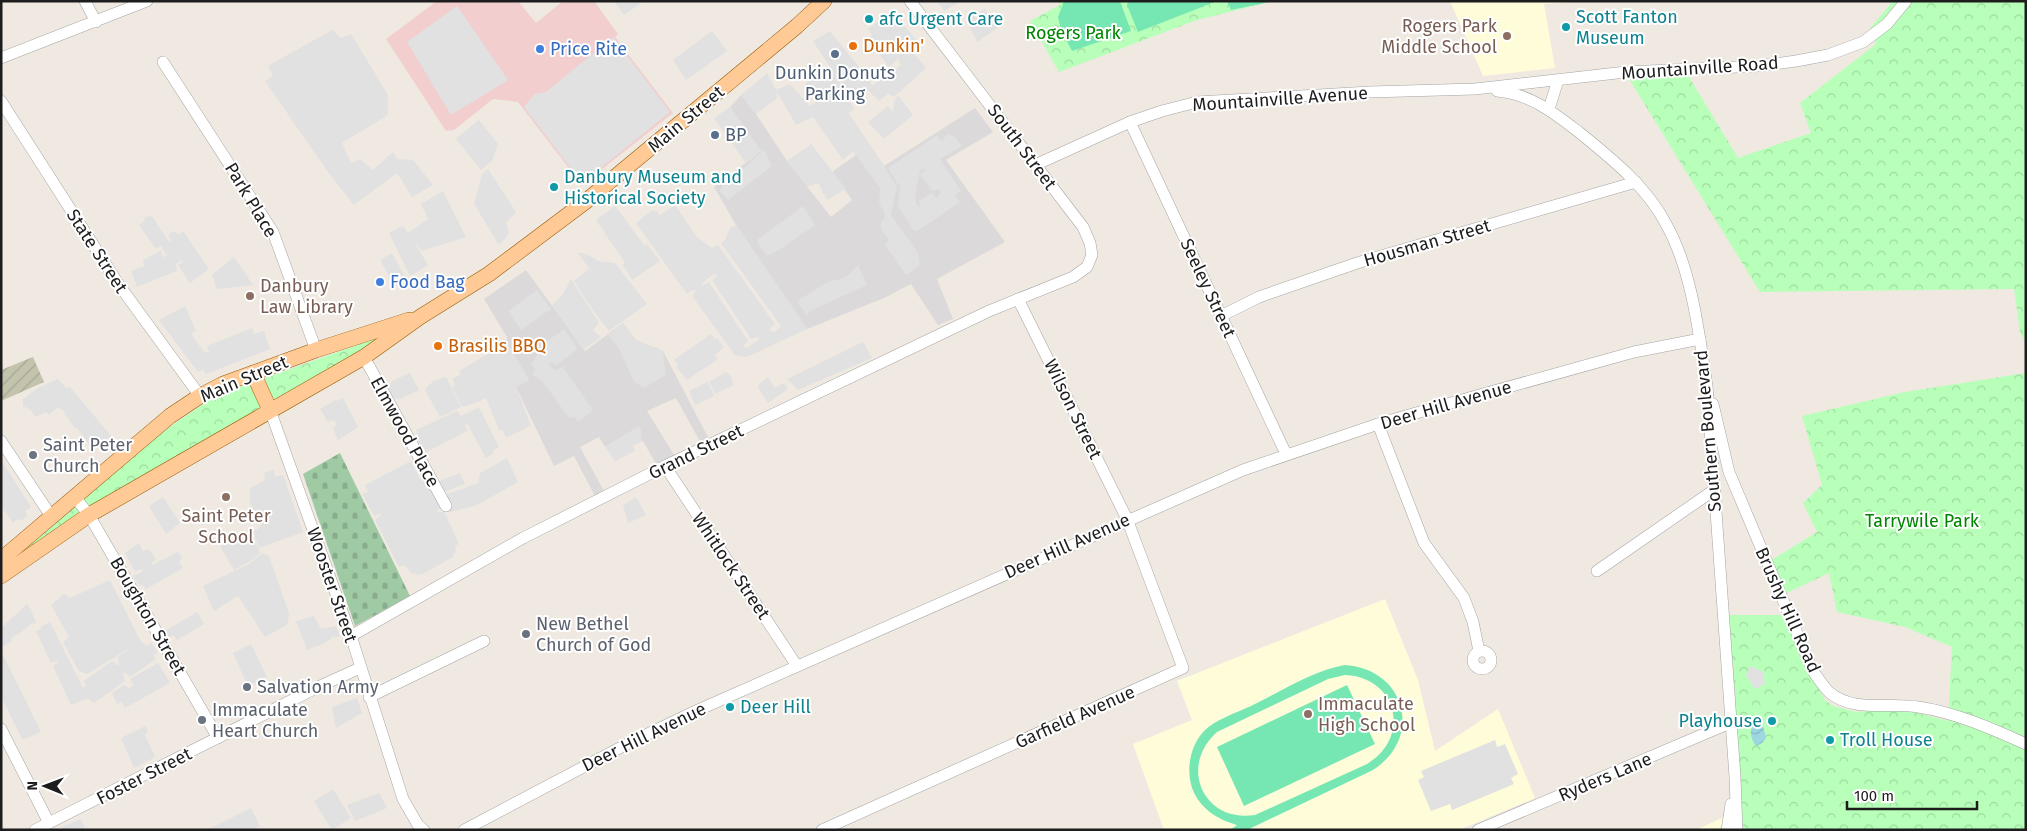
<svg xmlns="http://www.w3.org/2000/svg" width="2027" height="831" font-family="'Fira Sans',sans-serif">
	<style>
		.residential { fill: #dbd9d9 }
		.commercial { fill: #f2cecf }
		.education { fill: #fffcda }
		.construction { fill: url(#construction-furrows) }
		.cemetery { fill: url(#cemetery-stones) }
		.park { fill: url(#park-crowns) }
		.pitch { fill: #76e7b3; fill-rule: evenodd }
		.parking { fill: #e1e1e1; fill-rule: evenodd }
		.water { fill: url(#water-waves) }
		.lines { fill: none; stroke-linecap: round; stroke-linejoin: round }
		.minor-casing { stroke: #a4a4a4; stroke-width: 12 }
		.major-casing { stroke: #955900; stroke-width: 16 }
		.minor { stroke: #fff; stroke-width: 11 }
		.major { stroke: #ffca96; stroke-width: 15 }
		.culture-dot { fill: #0f9aa8; stroke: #fff; stroke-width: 2 }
		.education-dot { fill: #8d6e63; stroke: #fff; stroke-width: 2 }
		.food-dot { fill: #e8710a; stroke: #fff; stroke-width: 2 }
		.shop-dot { fill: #3f7fe0; stroke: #fff; stroke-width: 2 }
		.service-dot { fill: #5c6f8a; stroke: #fff; stroke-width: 2 }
		.worship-dot { fill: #6b7280; stroke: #fff; stroke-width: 2 }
		.labels { text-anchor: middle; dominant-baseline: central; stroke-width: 4; stroke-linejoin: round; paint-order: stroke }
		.culture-label { font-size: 18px; fill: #0d838f; stroke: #fff; text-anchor: start }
		.education-label { font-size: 18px; fill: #785e54; stroke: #fff; text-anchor: start }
		.park-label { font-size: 18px; fill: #008502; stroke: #fff }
		.food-label { font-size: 18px; fill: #c56008; stroke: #fff; text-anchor: start }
		.shop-label { font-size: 18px; fill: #366cbe; stroke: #fff; text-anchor: start }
		.street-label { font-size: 18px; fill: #1d1d1d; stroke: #fff }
		.service-label { font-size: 18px; fill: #4e5e75; stroke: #fff }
		.worship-label { font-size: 18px; fill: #5b616d; stroke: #fff; text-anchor: start }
	</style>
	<defs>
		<pattern id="construction-furrows" width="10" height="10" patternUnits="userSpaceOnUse" patternTransform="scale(1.25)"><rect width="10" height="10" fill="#c4c3ac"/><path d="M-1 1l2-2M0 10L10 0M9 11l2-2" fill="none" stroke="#a8a794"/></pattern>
		<pattern id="cemetery-stones" width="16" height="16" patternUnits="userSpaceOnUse" patternTransform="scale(1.25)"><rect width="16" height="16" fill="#a0caa3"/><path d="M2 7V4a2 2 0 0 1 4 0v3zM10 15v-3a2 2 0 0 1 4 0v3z" fill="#89ad8c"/></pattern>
		<pattern id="park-crowns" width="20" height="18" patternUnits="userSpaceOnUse" patternTransform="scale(1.25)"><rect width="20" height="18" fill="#b8ffb9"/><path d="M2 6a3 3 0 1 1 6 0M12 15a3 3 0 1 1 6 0" fill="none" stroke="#9eda9f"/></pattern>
		<pattern id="water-waves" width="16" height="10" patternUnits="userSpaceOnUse" patternTransform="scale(1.25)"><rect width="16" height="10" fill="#9dd7e2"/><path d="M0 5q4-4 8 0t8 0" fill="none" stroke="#87b8c1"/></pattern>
	</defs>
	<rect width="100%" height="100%" fill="#efe9e1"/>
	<g class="residential">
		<polygon points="741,95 756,114 787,161 831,217 852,200 832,172 856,155 835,124 849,114 884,166 975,108 993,132 946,160 1005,242 937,279 953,319 938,325 911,284 884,298 807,329 736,225 714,187 761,151 730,107"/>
		<polygon points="526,270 585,351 623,323 636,340 663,351 710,441 702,445 676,398 647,411 676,458 658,467 640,436 638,427 605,447 599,437 580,447 605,493 596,498 574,456 554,466 516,387 529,380 507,343 507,337 484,299"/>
	</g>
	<polygon class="commercial" points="437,1 518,1 536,23 563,1 594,1 618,34 615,37 673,113 582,185 518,102 493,99 454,130 446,131 386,39"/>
	<g class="education">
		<polygon points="1450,1 1584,1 1544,4 1555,68 1483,76"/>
		<polygon points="1385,599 1418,680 1435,751 1498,709 1535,798 1459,830 1164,830 1133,744 1192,720 1177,681"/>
		<polygon points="1724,817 1720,830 1696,830"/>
	</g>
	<polygon class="construction" points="33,357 44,382 1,401 1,370"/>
	<polygon class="cemetery" points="340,453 410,596 355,626 303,474"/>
	<g class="park">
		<polygon points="1059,1 1273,1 1197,20 1059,72 1030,21 1060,5"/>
		<polygon points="1893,1 2026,1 2026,344 2020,332 2014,289 1760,292 1626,74 1686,72 1738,158 1811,133 1800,103 1876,44 1870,28"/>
		<polygon points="377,338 380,343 19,556 52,523 161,433 215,396"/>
		<polygon points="2026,373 2026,830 1731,830 1728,717 1721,615 1786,615 1812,677 1825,700 1833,706 1856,712 1899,708 1948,721 1952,647 1905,627 1837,612 1829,573 1778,597 1765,564 1817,532 1803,503 1822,485 1802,416 1905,392"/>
	</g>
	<g class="pitch">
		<polygon points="1064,1 1120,1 1131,31 1072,51 1061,30 1058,17"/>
		<polygon points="1128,1 1217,1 1138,32 1127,5"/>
		<polygon points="1227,1 1275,1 1231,10"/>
		<path d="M1345,665c62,4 79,75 26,106l-124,59h-17l7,-5c-20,-6 -37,-16 -45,-37 -6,-19 -2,-42 12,-57 12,-12 32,-18 47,-25 29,-14 63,-36 94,-41zM1345,675c52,2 67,62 22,89l-112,51c-51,8 -77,-48 -38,-83l111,-53z"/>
		<polygon points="1347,685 1375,744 1244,806 1217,747"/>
	</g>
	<g class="parking">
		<polygon points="614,1 644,1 624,15"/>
		<polygon points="937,1 961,1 944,11"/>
		<polygon points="457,6 508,80 451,115 407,42"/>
		<polygon points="985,9 997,28 977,42 966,19"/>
		<polygon points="886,15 889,20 896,16 919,43 911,50 926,68 894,97 888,94 879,101 868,90 865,91 862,96 845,87 834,72 854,109 844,117 849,114 897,186 891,215 918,253 920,265 906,275 885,245 889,240 881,229 881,223 885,217 884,211 879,204 880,188 853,151 843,160 813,117 796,125 777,92 777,98 756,114 741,95 767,73 776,90 790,84 810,106 815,103 817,100 805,84 822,69 830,67 813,41 830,31 860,68 856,73 869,79 872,86 901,65 898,59 889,67 867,39 872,35 868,29"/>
		<polygon points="332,30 341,38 351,34 388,95 388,115 342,143 351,163 360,159 373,170 393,152 397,159 413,160 433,185 412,197 397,173 354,205 328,172 265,81 273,76 268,66"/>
		<polygon points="712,31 727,51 686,80 673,60"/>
		<polygon points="613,37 670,112 582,183 524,107 534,94 546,92"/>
		<polygon points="898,96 913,115 884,139 868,122 888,106 893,112 894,101"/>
		<polygon points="730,107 761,151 745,162 714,118"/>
		<polygon points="479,120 498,144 492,161 481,170 456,139"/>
		<path d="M948,134l7,3 7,9 -22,13 21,32 -6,4 5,7 -41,28 -5,1 -15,-23 -1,-7 3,-17 -3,1 -10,-17 49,-33 4,6zM925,168v3l-5,3 12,17 7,-2 1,4 -3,5 -5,-5 -13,8 2,8 -5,-6 -1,-5 5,-27z"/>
		<polygon points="811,144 846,189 827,200 818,183 807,187 787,161"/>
		<polygon points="764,150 772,166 728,200 719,190"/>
		<polygon points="488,169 516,212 506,223 509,234 499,245 474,204 482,174"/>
		<polygon points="443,191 466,237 422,251 414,242 428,265 410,276 389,233 403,226 408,233 428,219 421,204"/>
		<path d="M675,205l22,32 15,11 6,-3 57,79 -5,4 1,3 3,1 7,-6 -60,-83 4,-3 5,-12 6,-3 71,104 -60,28 -10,-1 -3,-2 -42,-58 4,-5 -3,-1 -6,4 -51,-71 16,-13 6,2 2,3zM714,274l3,1 -1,2 -4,3 39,59 5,-2 3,1v2l-13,8 -3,-2 5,-5 -39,-59 -5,3 -3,-1z"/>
		<polygon points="615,206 645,246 647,244 660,261 632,280 623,265 625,263 596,220"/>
		<polygon points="803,206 815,225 779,250 767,256 758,244 757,240"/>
		<polygon points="151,215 169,242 171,240 168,235 174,231 179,235 183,231 209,269 190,283 178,265 183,262 181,260 176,264 177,271 137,287 131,271 144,266 143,260 161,251 163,257 167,256 161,246 155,248 139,225 145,221 144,218"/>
		<polygon points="577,252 589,255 598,261 615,263 647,304 609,331 594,312 574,281 589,269 596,277"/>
		<polygon points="392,253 407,280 395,287 380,260"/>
		<polygon points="234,257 253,285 217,289 212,275"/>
		<polygon points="858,265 867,285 810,311 807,316 797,301 829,281 837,280 847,276"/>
		<polygon points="571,279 599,323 593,330 601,337 583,350 552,305 563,294"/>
		<polygon points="537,290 551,309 521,330 508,311"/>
		<polygon points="185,306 196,331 191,334 204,352 209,352 207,346 252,328 254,334 264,331 270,349 206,374 203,369 198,372 159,320"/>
		<polygon points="623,323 636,340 663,351 666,375 644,388 634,382 618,347 608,335"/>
		<polygon points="564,329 578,349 555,366 552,362 549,364 554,370 563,367 593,410 578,422 574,417 569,418 542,381 532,374 535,369 531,365 537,355 535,350"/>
		<polygon points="711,334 715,339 718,339 724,347 715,355 718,359 687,380 676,367 678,365 674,360"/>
		<polygon points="863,342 872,358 798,390 787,379"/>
		<polygon points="507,343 529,380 516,387 531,426 506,438 503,431 499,430 486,398 476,403 462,407 452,387 455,385 452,379 461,374 459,371"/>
		<polygon points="726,372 730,375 734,385 715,394 709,382"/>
		<polygon points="410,373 419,390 400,399 393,398 389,389 392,381"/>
		<polygon points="446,377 461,407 440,417 425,390 433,381"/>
		<polygon points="768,377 775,388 784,383 788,389 768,403 757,386"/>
		<polygon points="58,379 66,388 70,387 111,436 93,450 77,428 75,428 64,413 65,412 61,409 57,408 49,415 46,412 35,417 31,410 23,406 23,399 38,388"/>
		<polygon points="708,382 714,396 695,405 689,391"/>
		<polygon points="343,398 358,427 338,440 333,428 337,425 334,420 328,422 320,409 335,400 338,401"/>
		<polygon points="479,407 499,447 493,450 493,454 486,458 467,423 465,426 468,431 426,452 423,447 420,447 416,437 418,435 416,430 457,411 461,416"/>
		<polygon points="640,426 642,435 640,436 643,441 633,446 635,451 615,461 605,447"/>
		<polygon points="507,458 518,482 475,506 450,512 445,495 478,483 480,473"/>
		<polygon points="1,460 31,507 25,511 27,515 21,521 18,519 13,523 1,505"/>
		<polygon points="411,461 420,479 425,477 441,508 437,510 438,513 444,511 459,544 455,546 456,549 453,557 423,574 418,575 411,573 405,565 399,567 375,520 381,515 380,514 374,516 362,494 368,492 365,485"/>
		<polygon points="274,470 275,477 283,475 303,532 259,548 253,531 258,529 261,525 250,502 250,488 265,480 264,473"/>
		<polygon points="460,473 465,484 444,492 437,482"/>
		<polygon points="163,497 180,523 166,534 149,506"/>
		<polygon points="636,497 646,515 628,523 623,505"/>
		<polygon points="251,530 260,553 249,562 234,570 220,546 243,535 245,537 247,536 246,533"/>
		<polygon points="139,543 143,551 149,549 156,560 151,563 152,565 178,552 182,558 179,562 183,568 146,589 142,584 139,586 133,576 142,572 143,569 135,571 125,553"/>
		<polygon points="262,553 269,556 289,613 288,623 285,626 265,637 238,596 214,611 203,586 249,564"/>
		<polygon points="110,580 141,642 147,646 151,642 158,653 153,655 156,659 130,677 126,673 123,674 125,681 94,703 88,698 71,705 53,666 59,662 57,661 51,663 36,631 41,629 41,626 50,622 83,688 86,686 84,681 109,663 113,661 116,665 119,665 118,657 130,648 87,674 79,671 63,642 69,637 51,605 64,594 70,598"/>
		<polygon points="27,604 31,610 36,623 31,624 20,633 11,638 12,641 1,647 1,628"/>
		<polygon points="197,612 204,624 177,640 174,635 168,638 165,631"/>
		<polygon points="314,616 321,629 336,626 340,637 333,637 323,644 307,650 296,621"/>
		<polygon points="251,644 267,677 248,686 233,653"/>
		<polygon points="1,655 3,655 41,732 25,739 22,739 1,696"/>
		<polygon points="158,663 170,683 125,708 122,702 117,704 112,693 124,685 129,688 134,685 130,679"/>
		<polygon points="1751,666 1763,672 1765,683 1758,688 1754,688 1746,675"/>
		<polygon points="357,698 362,713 336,728 332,707"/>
		<polygon points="145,726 148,731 145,735 155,757 134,768 121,738"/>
		<polygon points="1495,740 1497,747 1505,744 1518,774 1511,778 1514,784 1452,810 1450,804 1431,811 1418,780 1424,777 1421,771"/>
		<polygon points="333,789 351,818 332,830 314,801"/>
		<polygon points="379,793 387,808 355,821 347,805"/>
		<polygon points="251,808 260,826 251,830 207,830"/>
		<polygon points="81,819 86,830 63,830 62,827"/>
	</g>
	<path class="water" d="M1758,723l5,3 3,12 -4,5 -6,3c-5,-7 -7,-14 -3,-22z"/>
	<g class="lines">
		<defs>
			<g id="minor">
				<polyline points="85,1 96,22"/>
				<polyline points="1,58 147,1"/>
				<polyline points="163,62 273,232 316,350"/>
				<path d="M1497,91c34,3 57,22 83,42 32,26 67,54 86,91 26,46 33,110 41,162l28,391 2,53"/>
				<polyline points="1,101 119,285 200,396"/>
				<polyline points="1549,109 1558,80"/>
				<polyline points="1130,122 1286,454"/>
				<polyline points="1035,165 1130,122 1162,111 1197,102 1370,92 1475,89 1626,72 1759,66 1796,61 1828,55 1863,42 1887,24 1906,1"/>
				<polyline points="1221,316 1259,297 1357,263 1636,182"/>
				<polyline points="364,357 446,506"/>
				<path d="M1713,404l16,68 84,199c5,7 10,15 16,21 24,21 60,10 89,15 36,5 75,22 108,37"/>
				<polyline points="270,410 351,636 403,799 418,825 424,830"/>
				<polyline points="1378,424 1424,543 1464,598 1473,622 1479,651"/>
				<polyline points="1,441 51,516"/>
				<polyline points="665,466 797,666"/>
				<polyline points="74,496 89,515 218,738"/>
				<polyline points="1597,571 1714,490"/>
				<polyline points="351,636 523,538 665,466 989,311 1073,277 1087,267 1092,255 1090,243 1083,227 910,1"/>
				<circle cx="1482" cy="660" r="9"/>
				<polyline points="369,697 484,641"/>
				<polyline points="1,729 49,823"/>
				<polyline points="35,830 318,687 360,668"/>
				<polyline points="464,830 629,743 698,710 1243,470 1378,424 1451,403 1634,352 1700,339"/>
				<polyline points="822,830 1183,668 1127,519 1018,299"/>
				<polyline points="1478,830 1730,723"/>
				<polyline points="1727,830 1731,804"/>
			</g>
			<g id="major">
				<polyline points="253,373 270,410"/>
				<polyline points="1,562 4,557 170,416 200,396 223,384 316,350 409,320"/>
				<polyline points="1,576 89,515 364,357 420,317 489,274 585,202 797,26 824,1"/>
			</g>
		</defs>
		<use href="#minor" class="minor-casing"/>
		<use href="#major" class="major-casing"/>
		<use href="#minor" class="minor"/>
		<use href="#major" class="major"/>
	</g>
	<g class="culture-dot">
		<circle cx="869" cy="19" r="5"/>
		<circle cx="1566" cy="27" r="5"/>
		<circle cx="554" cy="187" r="5"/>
		<circle cx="730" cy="707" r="5"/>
		<circle cx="1772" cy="721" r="5"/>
		<circle cx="1830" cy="740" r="5"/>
	</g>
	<g class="education-dot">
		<circle cx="1507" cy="36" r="5"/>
		<circle cx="250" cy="296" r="5"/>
		<circle cx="226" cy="497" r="5"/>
		<circle cx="1308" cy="714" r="5"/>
	</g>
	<g class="food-dot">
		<circle cx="853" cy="46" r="5"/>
		<circle cx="438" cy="346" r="5"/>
	</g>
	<g class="shop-dot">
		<circle cx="540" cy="49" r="5"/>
		<circle cx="380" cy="282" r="5"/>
	</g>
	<g class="service-dot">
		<circle cx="835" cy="54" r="5"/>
		<circle cx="715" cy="135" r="5"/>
	</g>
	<g class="worship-dot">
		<circle cx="33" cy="455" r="5"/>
		<circle cx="526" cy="634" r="5"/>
		<circle cx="247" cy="687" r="5"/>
		<circle cx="202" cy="720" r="5"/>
	</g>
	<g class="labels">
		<g class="culture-label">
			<text x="1576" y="17">Scott Fanton<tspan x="1576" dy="21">Museum</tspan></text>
			<text x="879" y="19">afc Urgent Care</text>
			<text x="564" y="177">Danbury Museum and<tspan x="564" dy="21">Historical Society</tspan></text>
			<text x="740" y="707">Deer Hill</text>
			<text x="1762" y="721" text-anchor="end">Playhouse</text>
			<text x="1840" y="740">Troll House</text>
		</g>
		<g class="education-label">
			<text x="1497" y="26" text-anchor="end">Rogers Park<tspan x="1497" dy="21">Middle School</tspan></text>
			<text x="260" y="286">Danbury<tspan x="260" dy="21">Law Library</tspan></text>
			<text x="226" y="516" text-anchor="middle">Saint Peter<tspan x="226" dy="21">School</tspan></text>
			<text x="1318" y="704">Immaculate<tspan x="1318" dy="21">High School</tspan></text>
		</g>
		<g class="park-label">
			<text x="1073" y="33">Rogers Park</text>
			<text x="1922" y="521">Tarrywile Park</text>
		</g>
		<g class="food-label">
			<text x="863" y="46">Dunkin'</text>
			<text x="448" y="346">Brasilis BBQ</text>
		</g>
		<g class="shop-label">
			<text x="550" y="49">Price Rite</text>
			<text x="390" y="282">Food Bag</text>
		</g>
		<g class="street-label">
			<text transform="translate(1700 68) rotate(-4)">Mountainville Road</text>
			<text transform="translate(1280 99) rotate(-4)">Mountainville Avenue</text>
			<text transform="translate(686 119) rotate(-40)">Main Street</text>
			<text transform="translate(1022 147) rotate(53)">South Street</text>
			<text transform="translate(251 200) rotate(59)">Park Place</text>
			<text transform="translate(1427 243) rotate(-16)">Housman Street</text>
			<text transform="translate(97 251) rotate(57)">State Street</text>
			<text transform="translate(1208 288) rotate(65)">Seeley Street</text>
			<text transform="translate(244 379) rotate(-23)">Main Street</text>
			<text transform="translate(1446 405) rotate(-16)">Deer Hill Avenue</text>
			<text transform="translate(1073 409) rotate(64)">Wilson Street</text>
			<text transform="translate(1708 431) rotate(-95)">Southern Boulevard</text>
			<text transform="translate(405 432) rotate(61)">Elmwood Place</text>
			<text transform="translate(696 452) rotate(-26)">Grand Street</text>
			<text transform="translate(1067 546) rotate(-24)">Deer Hill Avenue</text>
			<text transform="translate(731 566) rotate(56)">Whitlock Street</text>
			<text transform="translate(332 585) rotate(71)">Wooster Street</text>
			<text transform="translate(1788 610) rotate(66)">Brushy Hill Road</text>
			<text transform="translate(148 616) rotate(60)">Boughton Street</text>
			<text transform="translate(1075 717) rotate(-24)">Garfield Avenue</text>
			<text transform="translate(644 737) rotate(-26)">Deer Hill Avenue</text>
			<text transform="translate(144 776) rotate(-27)">Foster Street</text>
			<text transform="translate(1605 777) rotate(-23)">Ryders Lane</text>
		</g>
		<g class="service-label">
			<text x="835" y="73">Dunkin Donuts<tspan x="835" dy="21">Parking</tspan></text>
			<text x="725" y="135" text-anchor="start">BP</text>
		</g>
		<g class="worship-label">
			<text x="43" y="445">Saint Peter<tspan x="43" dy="21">Church</tspan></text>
			<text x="536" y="624">New Bethel<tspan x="536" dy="21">Church of God</tspan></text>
			<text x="257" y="687">Salvation Army</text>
			<text x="212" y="710">Immaculate<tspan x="212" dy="21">Heart Church</tspan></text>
		</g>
	</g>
	<rect width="2027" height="831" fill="none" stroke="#1d1d1d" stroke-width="5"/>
	<g transform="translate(45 786) rotate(271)" stroke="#ffffff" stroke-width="4" paint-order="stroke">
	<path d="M0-4L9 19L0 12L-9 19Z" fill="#1d1d1d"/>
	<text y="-8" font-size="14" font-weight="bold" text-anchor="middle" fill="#1d1d1d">N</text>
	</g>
	<path d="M1847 801v8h130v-8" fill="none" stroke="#1d1d1d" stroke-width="2.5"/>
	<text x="1854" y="801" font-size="15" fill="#1d1d1d" stroke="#ffffff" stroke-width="4" paint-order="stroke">100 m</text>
</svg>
